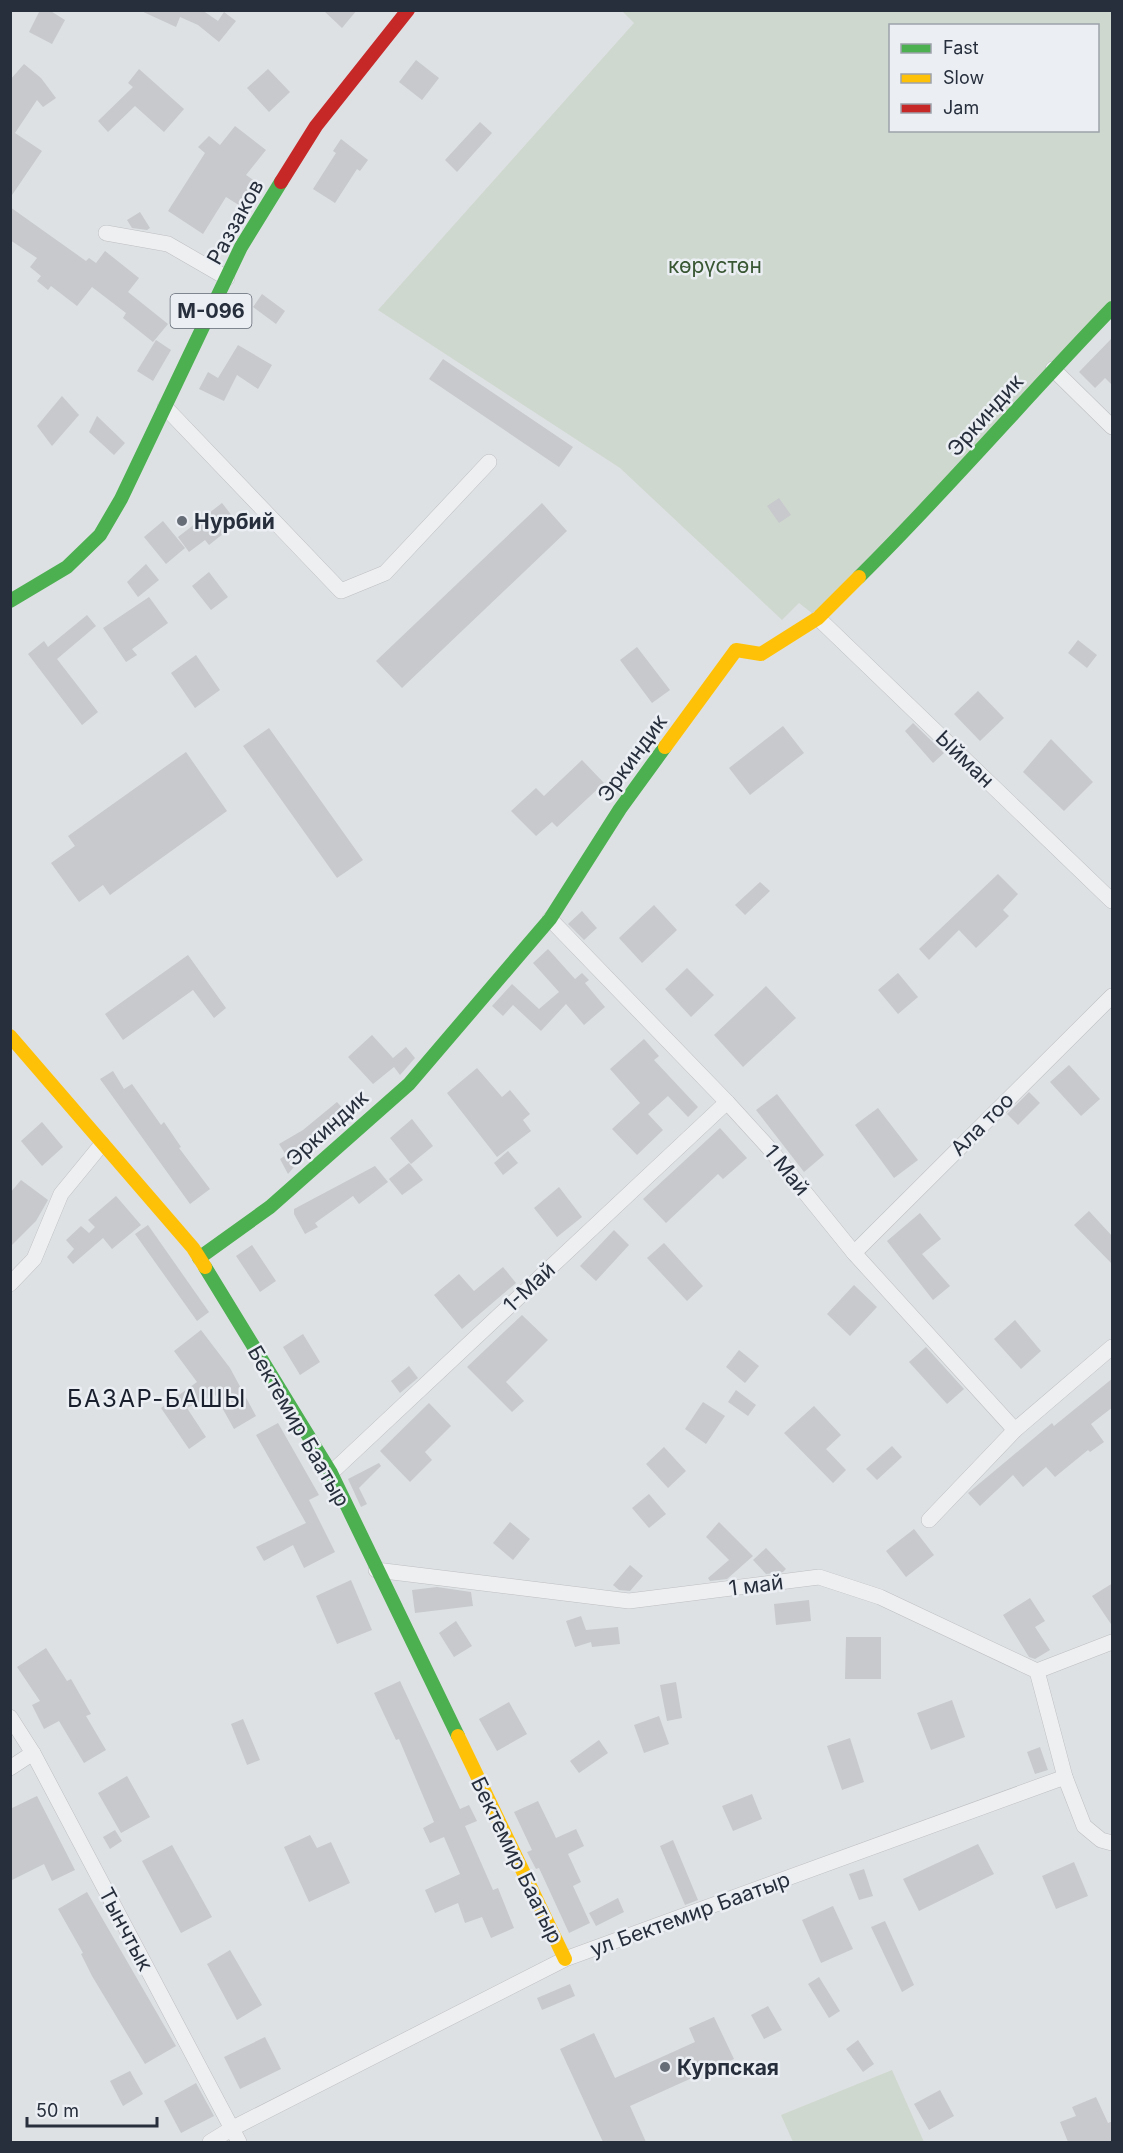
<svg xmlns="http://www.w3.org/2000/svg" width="1123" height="2153" font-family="Inter,sans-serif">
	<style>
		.green { fill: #cfd8cf; fill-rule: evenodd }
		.building { fill: #c7c9cc }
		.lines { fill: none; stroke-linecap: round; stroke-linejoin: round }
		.street-casing { stroke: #bdbfc2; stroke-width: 16 }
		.street { stroke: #eeeff0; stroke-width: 15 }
		.fast { stroke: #4caf50; stroke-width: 14 }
		.slow { stroke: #ffc107; stroke-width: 14 }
		.jam { stroke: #c62828; stroke-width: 14 }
		.poi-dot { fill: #676d77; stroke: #ebeff4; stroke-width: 2 }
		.labels { text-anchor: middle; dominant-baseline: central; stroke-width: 5; stroke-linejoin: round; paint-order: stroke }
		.shield { fill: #ebeff4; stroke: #626873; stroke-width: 1.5 }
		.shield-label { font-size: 20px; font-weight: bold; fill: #272e3c }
		.street-label { font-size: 21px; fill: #272e3c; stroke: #ebeff4 }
		.park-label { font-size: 21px; fill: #3a5734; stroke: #ebeff4 }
		.poi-label { font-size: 21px; font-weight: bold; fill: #272e3c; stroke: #ebeff4; text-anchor: start }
		.quarter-label { font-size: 24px; letter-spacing: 1.5px; fill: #191f2c; stroke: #ebeff4 }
	</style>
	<rect width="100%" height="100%" fill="#dee1e4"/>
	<g class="green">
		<path d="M622,11h490v298l-294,309 -19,-15 -17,17 -162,-152 -242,-158 256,-287zM890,26h208v104h-208z"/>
		<polygon points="892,2070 924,2142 793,2142 781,2115"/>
	</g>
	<g class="building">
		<polygon points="40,10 49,10 65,20 52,44 29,32"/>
		<polygon points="139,10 202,10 218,21 224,12 236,21 219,42 198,25 180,17 176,27"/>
		<polygon points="323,10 357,10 342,28"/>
		<polygon points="416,60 439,78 422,100 399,82"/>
		<polygon points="24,64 41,78 56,98 43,107 37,100 15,133 42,151 10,198 10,80"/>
		<polygon points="139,69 184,109 164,132 135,106 108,132 98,121 133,87 128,83"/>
		<polygon points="268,69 290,92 269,112 247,88"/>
		<polygon points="480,122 492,133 457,172 445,160"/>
		<polygon points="235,126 266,150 246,175 258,183 242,207 226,197 203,234 168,211 205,153 198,147 209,136 220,145"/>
		<polygon points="341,139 368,160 360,171 357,169 335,203 313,189 336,153 333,151"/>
		<polygon points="10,207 86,261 89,258 96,263 105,251 139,278 128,292 168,324 153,342 123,318 126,313 92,287 77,306 51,286 48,290 37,281 41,276 30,267 37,258 10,240"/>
		<polygon points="140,212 150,228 147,230 132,228 127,220"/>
		<polygon points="262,294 285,311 276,324 253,307"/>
		<polygon points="1113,337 1113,386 1105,378 1095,388 1079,372"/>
		<polygon points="156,340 171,350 153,381 137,371"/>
		<polygon points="238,345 272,365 258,389 237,375 224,401 199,389 208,372 218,378"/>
		<polygon points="443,359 573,447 559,467 429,379"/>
		<polygon points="62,396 79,415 52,446 37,426"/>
		<polygon points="97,416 125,443 114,455 89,432"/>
		<polygon points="779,498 791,515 779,523 767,506"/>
		<polygon points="222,503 233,517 226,524 229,529 209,545 205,540 189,552 178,537"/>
		<polygon points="542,503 567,531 402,688 376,661"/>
		<polygon points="163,521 185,548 166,564 144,537"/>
		<polygon points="146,564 159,580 138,597 127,582"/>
		<polygon points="209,572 228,597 211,610 192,586"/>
		<polygon points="149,597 168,623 132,649 137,655 126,662 103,628"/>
		<polygon points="87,615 96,626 57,659 98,712 82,725 28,654 44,641 48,647"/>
		<polygon points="1078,640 1097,655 1087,668 1068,653"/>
		<polygon points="637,647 670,690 652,703 620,660"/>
		<polygon points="196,655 220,690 195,708 171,673"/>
		<polygon points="978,691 1004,718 980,741 954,714"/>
		<polygon points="913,723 944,753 933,763 905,731"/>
		<polygon points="783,726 804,753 750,795 729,768"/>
		<polygon points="269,728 363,860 337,878 243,746"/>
		<polygon points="1051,739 1093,782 1064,811 1023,772"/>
		<polygon points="186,752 227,811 110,895 103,885 79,902 51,863 75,846 68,836"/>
		<polygon points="582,760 604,783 557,827 552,822 536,836 511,811 536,788 544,796"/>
		<polygon points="998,874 1018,894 1003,910 1009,916 976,948 959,930 929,960 919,949"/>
		<polygon points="760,882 770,891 745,915 735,905"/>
		<polygon points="654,905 677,930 642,963 619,938"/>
		<polygon points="582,911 597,928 584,940 568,924"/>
		<polygon points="548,949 575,979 582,973 589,980 585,983 605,1007 584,1025 566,1004 541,1031 513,1005 503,1016 492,1006 512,984 539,1009 559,992 533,963"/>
		<polygon points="188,955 226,1008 214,1018 193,990 123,1040 105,1014"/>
		<polygon points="687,968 714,995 691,1017 665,989"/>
		<polygon points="898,973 918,997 898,1014 878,990"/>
		<polygon points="766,986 796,1018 743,1067 714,1035"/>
		<polygon points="372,1035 393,1058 406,1047 415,1058 400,1075 394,1067 373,1084 348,1057"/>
		<polygon points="644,1039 659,1056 654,1060 698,1107 688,1117 668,1096 648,1114 663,1130 637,1155 612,1129 640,1103 610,1069"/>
		<polygon points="1069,1065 1100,1099 1081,1116 1050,1082"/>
		<polygon points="477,1068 502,1097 510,1090 530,1114 523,1120 531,1131 497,1157 447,1093"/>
		<polygon points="113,1071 124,1089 132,1084 161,1125 164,1122 181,1147 179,1148 210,1189 190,1204 100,1079"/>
		<polygon points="1029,1092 1040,1103 1018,1125 1007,1114"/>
		<polygon points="777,1094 824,1155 804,1172 756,1110"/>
		<polygon points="337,1102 351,1118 299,1161 288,1174 280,1159 286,1155 279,1144 303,1130"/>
		<polygon points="878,1108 918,1160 894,1178 855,1125"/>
		<polygon points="412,1119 433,1146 411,1164 390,1138"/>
		<polygon points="42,1122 63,1147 42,1166 21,1141"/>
		<polygon points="720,1128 747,1158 723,1179 718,1174 666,1223 643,1199"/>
		<polygon points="508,1151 518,1163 503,1175 494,1163"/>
		<polygon points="409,1163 423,1180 402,1195 389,1179"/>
		<polygon points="375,1166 388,1182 359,1204 353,1196 315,1223 318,1227 305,1234 294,1214 294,1209"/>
		<polygon points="21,1180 48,1200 36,1221 10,1247 10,1193"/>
		<polygon points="559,1187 582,1217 557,1237 534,1208"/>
		<polygon points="116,1196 141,1225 112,1249 103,1238 73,1264 67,1257 74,1249 66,1240 81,1226 89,1233 95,1227 88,1220"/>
		<polygon points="1089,1211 1113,1237 1113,1265 1074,1225"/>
		<polygon points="920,1213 941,1239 922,1254 950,1286 933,1300 887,1241"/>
		<polygon points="148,1225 209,1312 197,1321 135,1234"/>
		<polygon points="614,1230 629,1245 596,1281 580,1266"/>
		<polygon points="664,1243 703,1286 687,1301 647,1258"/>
		<polygon points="252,1245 276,1281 260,1292 236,1256"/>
		<polygon points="503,1267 516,1283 462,1329 434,1295 459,1274 474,1291"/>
		<polygon points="854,1285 877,1307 850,1336 827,1314"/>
		<polygon points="522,1315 548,1340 506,1382 524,1401 512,1412 467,1367"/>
		<polygon points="1015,1320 1041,1351 1021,1369 994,1339"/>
		<polygon points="201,1330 230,1368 256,1416 234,1429 215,1395 187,1408 206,1437 189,1449 161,1408 197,1382 174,1351"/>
		<polygon points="303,1334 320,1362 300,1375 283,1347"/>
		<polygon points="926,1347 964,1389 947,1404 909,1362"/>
		<polygon points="739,1350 759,1366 745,1383 726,1367"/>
		<polygon points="409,1366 418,1378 400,1393 391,1381"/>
		<polygon points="1113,1378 1113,1407 1091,1424 1104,1442 1090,1452 1088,1450 1055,1477 1046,1467 1023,1487 1013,1475 980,1506 968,1493 1052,1423 1054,1426"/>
		<polygon points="736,1390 756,1405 748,1416 728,1402"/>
		<polygon points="703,1402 725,1416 706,1444 685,1429"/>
		<polygon points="429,1403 451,1426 425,1452 432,1460 410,1482 380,1451"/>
		<polygon points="814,1406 841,1435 826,1449 846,1470 833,1483 784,1433"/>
		<polygon points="278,1423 319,1495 309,1500 335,1552 304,1568 293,1545 264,1561 256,1547 306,1523 256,1435"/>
		<polygon points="892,1446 902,1457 877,1480 866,1469"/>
		<polygon points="664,1447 686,1471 668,1488 646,1464"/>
		<polygon points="379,1463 381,1466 359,1488 367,1504 361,1507 348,1479"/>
		<polygon points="649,1494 666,1514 649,1528 632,1508"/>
		<polygon points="510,1522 530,1539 513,1560 493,1543"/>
		<polygon points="719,1522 753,1556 727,1579 710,1581 708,1578 729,1560 706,1537"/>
		<polygon points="914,1529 934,1555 906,1577 886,1551"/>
		<polygon points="766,1548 786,1569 783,1572 766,1574 753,1560"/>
		<polygon points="630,1565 643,1576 630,1591 619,1590 613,1585"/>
		<polygon points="351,1580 372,1630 337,1644 316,1596"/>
		<polygon points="1113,1583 1113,1627 1092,1596"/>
		<polygon points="437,1587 471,1592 473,1606 415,1613 412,1590"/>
		<polygon points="1030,1598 1045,1621 1035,1627 1050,1650 1035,1659 1029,1657 1003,1615"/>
		<polygon points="809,1600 811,1621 776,1625 774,1604"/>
		<polygon points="581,1616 586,1630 618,1627 620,1644 592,1647 591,1642 575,1647 566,1621"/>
		<polygon points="456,1621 472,1646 454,1657 439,1633"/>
		<polygon points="846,1637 881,1637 881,1679 845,1679"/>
		<polygon points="46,1648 67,1681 71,1679 91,1714 86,1716 106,1750 84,1763 59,1721 44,1729 32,1705 40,1701 17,1667"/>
		<polygon points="400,1681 460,1809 469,1805 477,1821 465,1826 493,1890 498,1888 514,1928 491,1938 482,1917 465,1923 458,1903 435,1913 425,1890 460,1874 444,1837 430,1843 423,1828 434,1822 399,1739 396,1740 374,1693"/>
		<polygon points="676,1682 682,1718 667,1721 660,1685"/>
		<polygon points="952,1700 965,1737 931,1750 917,1713"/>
		<polygon points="509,1702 527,1734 497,1751 479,1719"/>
		<polygon points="659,1716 669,1744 644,1753 634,1725"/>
		<polygon points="243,1719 260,1760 247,1765 231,1724"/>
		<polygon points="850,1738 864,1782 842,1790 827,1746"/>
		<polygon points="599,1740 608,1753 579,1773 570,1761"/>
		<polygon points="1040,1747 1048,1770 1035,1774 1027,1752"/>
		<polygon points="127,1776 150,1817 121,1833 98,1793"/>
		<polygon points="752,1794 762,1819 733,1831 722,1806"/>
		<polygon points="37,1796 75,1870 52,1881 44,1864 10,1881 10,1809"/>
		<polygon points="538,1801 556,1838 576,1829 584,1846 568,1854 581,1882 573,1886 590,1923 569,1933 539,1868 536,1869 527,1852 532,1850 514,1812"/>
		<polygon points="115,1830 122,1841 110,1849 103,1837"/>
		<polygon points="310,1835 317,1848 331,1842 350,1883 309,1902 284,1847"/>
		<polygon points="673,1840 698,1900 685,1905 660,1846"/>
		<polygon points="978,1844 994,1874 919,1911 903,1879"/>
		<polygon points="172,1845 212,1917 181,1933 142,1861"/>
		<polygon points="1074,1862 1088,1896 1056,1909 1042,1876"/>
		<polygon points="864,1869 873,1896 859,1900 849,1874"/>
		<polygon points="87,1892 176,2046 145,2064 92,1976 81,1954 83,1953 58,1909"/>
		<polygon points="618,1898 624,1912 596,1926 589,1913"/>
		<polygon points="833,1906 853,1949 821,1963 802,1920"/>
		<polygon points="885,1921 914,1985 902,1992 871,1927"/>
		<polygon points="230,1950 262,2005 237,2020 207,1964"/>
		<polygon points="819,1977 840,2011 829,2018 808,1984"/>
		<polygon points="570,1984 575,1996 542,2010 537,1998"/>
		<polygon points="768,2006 782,2030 764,2039 751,2015"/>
		<polygon points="714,2017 734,2059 630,2106 646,2142 603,2142 560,2049 594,2033 615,2078 695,2042 689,2028"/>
		<polygon points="265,2037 281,2069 240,2089 224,2057"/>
		<polygon points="858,2040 874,2064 863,2072 846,2049"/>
		<polygon points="130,2071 143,2094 123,2106 110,2081"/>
		<polygon points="196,2083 214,2116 181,2133 164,2101"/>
		<polygon points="940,2090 954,2116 929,2130 914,2104"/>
		<polygon points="1096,2097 1108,2123 1113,2121 1113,2142 1068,2142 1060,2122 1076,2116 1072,2107"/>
	</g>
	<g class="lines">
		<defs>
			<g id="street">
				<polyline points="106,233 168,244 227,278"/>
				<polyline points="1053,369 1112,427"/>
				<polyline points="165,407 341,591 385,573 489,462"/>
				<polyline points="818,618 1112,901"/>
				<polyline points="550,919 727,1102 769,1148 854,1253 1015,1430"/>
				<polyline points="854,1253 1112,996"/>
				<polyline points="10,1284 34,1259 61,1194 102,1144"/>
				<polyline points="331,1473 727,1102"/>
				<polyline points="929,1520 1015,1430 1112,1347"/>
				<polyline points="376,1570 629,1601 819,1577 880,1597 1037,1671 1112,1642"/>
				<polyline points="1037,1671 1065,1777 1084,1826 1101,1840 1112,1843"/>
				<polyline points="10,1717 33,1753 239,2142"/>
				<polyline points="10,1768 33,1753"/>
				<polyline points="210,2142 231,2129 565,1959 1065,1777"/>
			</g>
		</defs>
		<use href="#street" class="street-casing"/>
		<use href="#street" class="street"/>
		<g class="fast">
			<path d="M859,577c88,-87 167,-180 253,-269"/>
			<polyline points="10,601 67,567 100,535 121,499 241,247 281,182"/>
			<polyline points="199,1258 270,1207 409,1084 550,919 620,809 665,747"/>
			<polyline points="205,1267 331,1473 458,1736"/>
		</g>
		<g class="slow">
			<polyline points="665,747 736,650 761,654 818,618 859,577"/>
			<polyline points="10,1036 193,1248 205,1267"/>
			<polyline points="458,1736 565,1959"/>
		</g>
		<polyline class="jam" points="281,182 316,126 408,10"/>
	</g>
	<g class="poi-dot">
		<circle cx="182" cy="521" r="6"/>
		<circle cx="665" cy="2067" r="6"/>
	</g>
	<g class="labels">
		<rect class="shield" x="170.5" y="294" width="81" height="34" rx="4.5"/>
		<g class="shield-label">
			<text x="211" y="311">М-096</text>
		</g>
		<g class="street-label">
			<text transform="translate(235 222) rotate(-61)">Раззаков</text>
			<text transform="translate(985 415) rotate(-48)">Эркиндик</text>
			<text transform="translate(632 758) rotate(-54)">Эркиндик</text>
			<text transform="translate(965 759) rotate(44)">Ыйман</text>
			<text transform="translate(982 1124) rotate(-45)">Ала тоо</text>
			<text transform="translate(327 1128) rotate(-42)">Эркиндик</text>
			<text transform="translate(787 1170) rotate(51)">1 Май</text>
			<text transform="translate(529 1287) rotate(-43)">1-Май</text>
			<text transform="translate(299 1426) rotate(60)">Бектемир Баатыр</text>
			<text transform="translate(756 1585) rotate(-7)">1 май</text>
			<text transform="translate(517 1860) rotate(64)">Бектемир Баатыр</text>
			<text transform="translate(690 1914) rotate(-20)">ул Бектемир Баатыр</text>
			<text transform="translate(126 1929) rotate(62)">Тынчтык</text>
		</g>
		<g class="park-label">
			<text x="715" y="265">көрүстөн</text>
		</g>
		<g class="poi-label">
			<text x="194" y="521">Нурбий</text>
			<text x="677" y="2067">Курпская</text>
		</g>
		<g class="quarter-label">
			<text x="157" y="1398">БАЗАР-БАШЫ</text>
		</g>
	</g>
	<rect width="1123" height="2153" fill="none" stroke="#272e3c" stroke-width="24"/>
	<rect x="889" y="24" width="210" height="108" fill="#ebeff4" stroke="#9da2aa" stroke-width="1.5"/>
	<rect x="901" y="44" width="30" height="9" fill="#4caf50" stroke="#9da2aa" stroke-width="1.5"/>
	<text x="943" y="54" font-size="18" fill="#272e3c">Fast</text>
	<rect x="901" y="74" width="30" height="9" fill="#ffc107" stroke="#9da2aa" stroke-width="1.5"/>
	<text x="943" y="84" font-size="18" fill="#272e3c">Slow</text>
	<rect x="901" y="104" width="30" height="9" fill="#c62828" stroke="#9da2aa" stroke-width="1.5"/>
	<text x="943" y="114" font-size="18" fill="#272e3c">Jam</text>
	<path d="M27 2117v9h130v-9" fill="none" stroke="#272e3c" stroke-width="3"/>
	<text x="36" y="2117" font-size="18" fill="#272e3c" stroke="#ebeff4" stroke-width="4.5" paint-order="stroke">50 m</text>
</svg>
